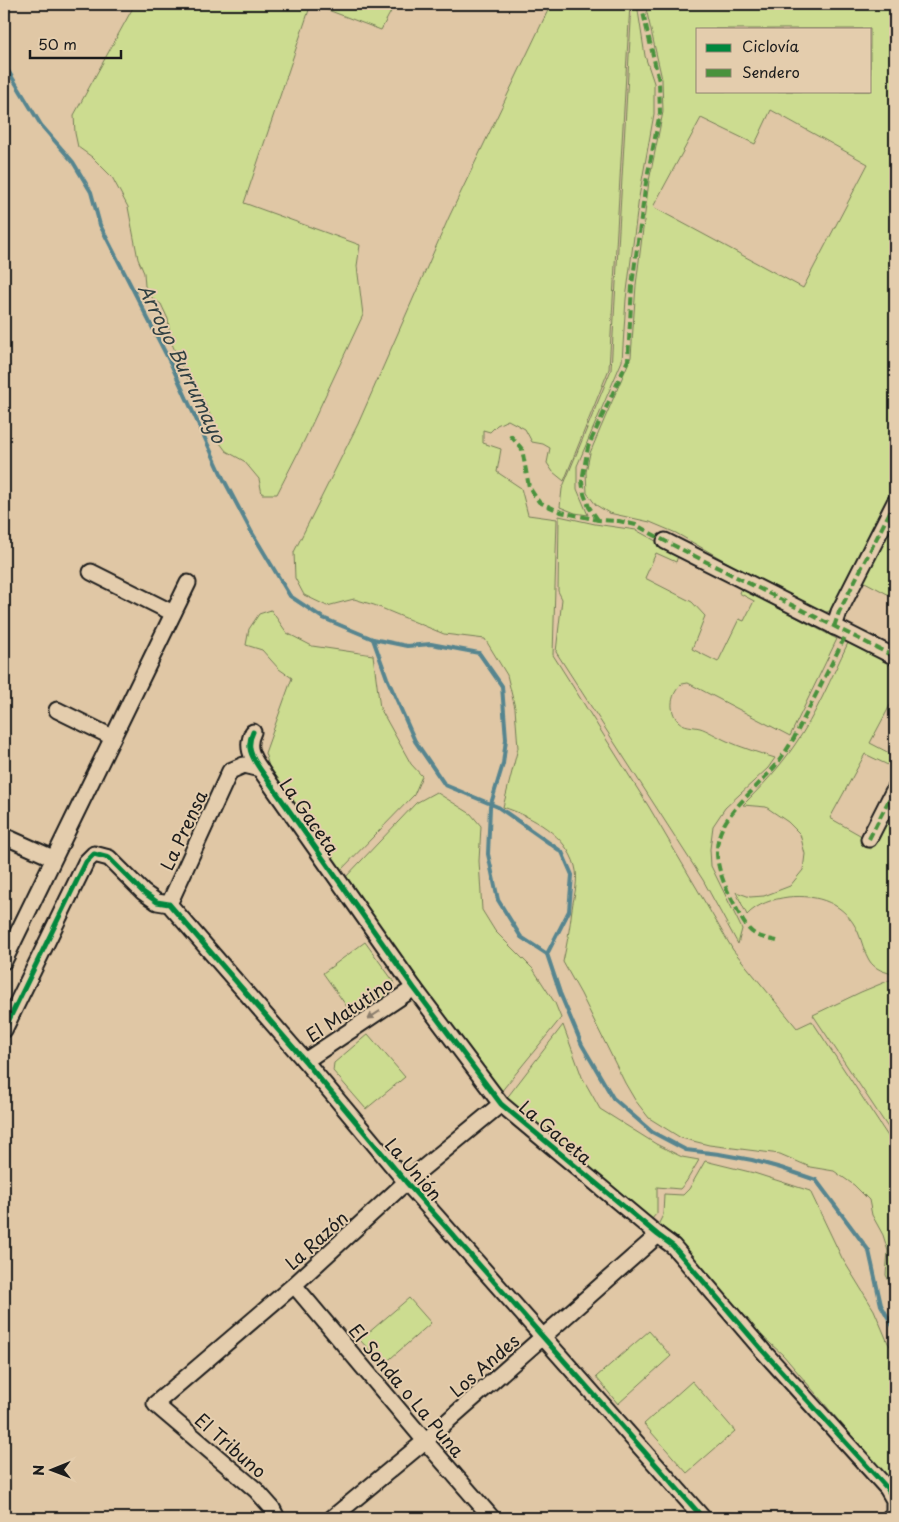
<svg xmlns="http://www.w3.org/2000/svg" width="899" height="1522" font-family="'Playpen Sans',sans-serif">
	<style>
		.green { fill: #ccdc90; stroke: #747c56; fill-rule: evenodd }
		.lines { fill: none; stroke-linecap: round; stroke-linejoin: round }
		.stream { stroke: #56858f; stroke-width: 4 }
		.minor-casing { stroke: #1c1c1c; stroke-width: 19 }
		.minor { stroke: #e4cdad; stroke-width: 15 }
		.quiet { stroke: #49923c; stroke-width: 4; stroke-dasharray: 8 4; stroke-linecap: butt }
		.cycleway-casing { stroke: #e4cdad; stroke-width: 8 }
		.cycleway { stroke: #00873e; stroke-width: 5 }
		.oneway { fill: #8a7d6c }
		.labels { text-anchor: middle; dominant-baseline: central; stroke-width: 4; stroke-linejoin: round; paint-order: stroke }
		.street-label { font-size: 18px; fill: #1c1c1c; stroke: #e4cdad }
		.water-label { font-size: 19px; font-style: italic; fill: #2f3f42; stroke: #e4cdad }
	</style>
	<rect width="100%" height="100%" fill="#e0c7a5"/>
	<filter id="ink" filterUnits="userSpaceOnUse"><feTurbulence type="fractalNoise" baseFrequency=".02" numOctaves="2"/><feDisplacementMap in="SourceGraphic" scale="10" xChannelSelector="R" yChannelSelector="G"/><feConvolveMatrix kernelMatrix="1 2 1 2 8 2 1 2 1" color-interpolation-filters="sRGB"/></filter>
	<g filter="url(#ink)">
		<g class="green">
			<polygon points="135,4 311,4 244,203 360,245 357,266 363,315 305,439 277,494 262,494 259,479 244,461 226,451 217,439 213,421 198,390 186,377 170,339 168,319 161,304 153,299 145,286 144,273 138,259 128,207 112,177 92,157 78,147 75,133 74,115"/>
			<polygon points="312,4 395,4 381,30"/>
			<path d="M551,4h79l-21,365 -45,112 -11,-9 -6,-9 3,-15 -7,-4 -11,-2 -7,-13 -17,-9 -11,5 -7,7 -7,-2v13l18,6 -4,23 24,16 7,27 29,4 -4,136 96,152 84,143 64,78 15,-7 83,126v146l-9,-18 2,-24 -5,-16 -11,-20 -3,-15 -15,-15 -20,-14 -24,-4 -30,-13 -71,-9 -28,-7 -32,-20 -14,-18 -10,-17 -44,-89 -18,-32c4,-18 7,-35 9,-53 2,-14 7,-29 3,-43 -9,-31 -42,-49 -72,-59l15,-59 -3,-40 -8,-33 -22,-36 -41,-5 -70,-29 -20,-6 -27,7 -23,-11 -9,-17 -1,-26 64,-128 91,-207z"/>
			<polygon points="632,4 637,4 645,56 654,83 654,114 639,197 626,299 622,361 577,466 577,489 588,515 575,513 560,507 562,489 611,370"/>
			<path d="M645,4h250v483l-63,123 -8,3 -15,-4 -133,-76 -26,-11 -41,-9 -13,-8 -9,-12 -1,-21 4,-19 41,-96 5,-72 13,-104 14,-69 -1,-33zM698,29h172v62h-172zM771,110l97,54 -65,124 -150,-81 48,-89 54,26z"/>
			<path d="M559,516l36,8 41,6 27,15v3l15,8 -2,6 -20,-9 -11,25 47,24 13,14 -13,33 26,13 21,-43 5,2 10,-20 -15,-8 2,-5 96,51 -47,97 -102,-53 -6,1c-11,9 -14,26 -4,37 6,6 14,5 22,7 5,1 20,10 27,13 16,7 32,12 48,17l-7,10 -43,40 -12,18 -3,23 1,17 31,63 -4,15 -35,-64 -147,-228 6,-53 -4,-8z"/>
			<polygon points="895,522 895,598 863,581"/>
			<polygon points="271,610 287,633 312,646 373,655 380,708 411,764 422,776 414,795 338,873 271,773 265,753 292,678 279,669 262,650 246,645 249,629 259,614"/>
			<path d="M848,643l47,23v30l-25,47 25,13 -5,10 -25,-12 -35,64 30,17 2,3 -2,5 11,6 24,-46v171c-9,-1 -21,-5 -26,-14 -5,-8 -7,-19 -11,-28 -13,-29 -40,-38 -70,-35 -15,2 -31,7 -41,18l-11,-23 14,5 14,-1 26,-10 13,-16 2,-16 -5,-20 -12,-12 -22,-15 -23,-2c19,-19 36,-37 51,-59 22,-31 37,-68 54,-103z"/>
			<polygon points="436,792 471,814 481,826 479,861 482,910 495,931 533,969 555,1003 561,1018 500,1093 343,880 416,803"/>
			<polygon points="365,942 394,982 392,992 355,1018 323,973"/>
			<polygon points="895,978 895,1138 813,1015 861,992"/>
			<polygon points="563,1025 582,1077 600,1109 656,1144 682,1157 699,1160 686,1182 680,1189 657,1187 657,1213 651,1220 506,1099"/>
			<polygon points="368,1034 405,1077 366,1109 333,1071 334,1063"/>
			<polygon points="705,1161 754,1173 810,1191 842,1258 874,1310 888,1343 895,1353 895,1487 783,1355 761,1335 664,1230 658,1225 663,1215 664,1194 683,1195 689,1189"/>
			<polygon points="409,1298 431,1323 383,1365 360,1340"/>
			<polygon points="649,1331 671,1356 618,1404 596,1377"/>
			<polygon points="692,1381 735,1431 687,1473 644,1424"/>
		</g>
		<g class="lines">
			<g class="stream">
				<polyline points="646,7 657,4"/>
				<polyline points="4,64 41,125 73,162 91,192 100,225 170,362 224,480 251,531 290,596 323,618 373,639 387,678 415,741 445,785 498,807 562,852 572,875 569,911 547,954 560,993 582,1045 613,1098 652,1132 686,1150 719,1154 752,1160 781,1168 816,1180 869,1251 881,1305 895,1330"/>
				<polyline points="373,639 407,646 431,644 479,653 502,686 506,739 503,764 490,807 488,854 498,900 521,937 547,954"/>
			</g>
			<defs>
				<g id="minor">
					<polyline points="665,541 895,657"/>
					<polyline points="91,572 173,613"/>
					<polyline points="834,627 839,612 895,502"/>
					<polyline points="57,710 112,737"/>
					<path d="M253,732c-7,14 -2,24 7,37l154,219 87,116 157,131 15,11 90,105 124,137 7,12v14l-5,4"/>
					<polyline points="4,836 53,858"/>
					<polyline points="869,839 895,788"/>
					<polyline points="169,904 230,771 244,765 260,769"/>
					<polyline points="4,961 188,583"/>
					<polyline points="4,1030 86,862 94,854 109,858 143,892 157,902 169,904 305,1061 406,1182 703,1518"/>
					<polyline points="305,1061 414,988"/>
					<polyline points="294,1285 425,1441 492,1518"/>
					<polyline points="277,1518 272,1508 256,1490 155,1404 294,1285 406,1182 501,1104"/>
					<polyline points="332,1518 425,1441 658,1235"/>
				</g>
			</defs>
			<use href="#minor" class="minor-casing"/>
			<use href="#minor" class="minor"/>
			<g class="quiet">
				<polyline points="510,435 522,449 529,487 539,502 561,512 598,520 619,521 636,525 665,541 895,657"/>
				<polyline points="598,520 589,507 584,494 582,481 584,469 588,447 628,360 632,285 646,182 660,113 659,81 641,4"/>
				<polyline points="834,627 839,612 895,502"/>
				<polyline points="869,839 895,788"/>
				<path d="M777,941c-7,-2 -16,-3 -22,-7 -12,-7 -18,-26 -25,-38 -31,-62 -2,-79 37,-121 11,-11 19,-24 27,-37l53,-105"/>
			</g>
			<defs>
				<g id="cycleway">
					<path d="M253,732c-7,14 -2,24 7,37l154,219 87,116 157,131 15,11 90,105 124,137 7,12v14l-5,4"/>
					<polyline points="4,1030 86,862 94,854 109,858 143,892 157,902 169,904 305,1061 406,1182 703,1518"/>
				</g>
			</defs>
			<use href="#cycleway" class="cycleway-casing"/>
			<use href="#cycleway" class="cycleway"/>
		</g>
		<defs><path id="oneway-solid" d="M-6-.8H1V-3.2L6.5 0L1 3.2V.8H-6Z" transform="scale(1.25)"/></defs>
		<use class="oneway" href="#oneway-solid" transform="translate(374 1015) rotate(146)"/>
	</g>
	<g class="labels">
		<g class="street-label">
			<text transform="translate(310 816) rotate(55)">La Gaceta</text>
			<text transform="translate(183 830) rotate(-65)">La Prensa</text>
			<text transform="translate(349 1009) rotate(-34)">El Matutino</text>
			<text transform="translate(556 1132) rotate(40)">La Gaceta</text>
			<text transform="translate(414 1169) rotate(49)">La Unión</text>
			<text transform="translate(316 1240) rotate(-42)">La Razón</text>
			<text transform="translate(484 1365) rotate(-41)">Los Andes</text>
			<text transform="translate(407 1390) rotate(50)">El Sonda o La Puna</text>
			<text transform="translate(231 1445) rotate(41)">El Tribuno</text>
		</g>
		<g class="water-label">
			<text transform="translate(183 363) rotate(64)">Arroyo Burrumayo</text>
		</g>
	</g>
	<rect width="899" height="1522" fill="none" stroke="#e4cdad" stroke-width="20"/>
	<rect x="10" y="10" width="879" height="1502" fill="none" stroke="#1c1c1c" stroke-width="2" filter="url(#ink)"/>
	<rect x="696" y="28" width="175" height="65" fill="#e4cdad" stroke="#948673"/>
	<rect x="706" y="44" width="25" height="8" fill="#00873e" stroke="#948673"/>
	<text x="742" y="52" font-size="15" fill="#1c1c1c">Ciclovía</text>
	<rect x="706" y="69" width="25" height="8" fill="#49923c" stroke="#948673"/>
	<text x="742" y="78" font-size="15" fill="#1c1c1c">Sendero</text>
	<g transform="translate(52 1470) rotate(269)" stroke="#e4cdad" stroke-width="4" paint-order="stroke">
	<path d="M0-4L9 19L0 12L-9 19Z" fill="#1c1c1c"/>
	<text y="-8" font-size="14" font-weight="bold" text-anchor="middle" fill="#1c1c1c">N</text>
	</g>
	<path d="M30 50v8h91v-8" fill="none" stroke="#1c1c1c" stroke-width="2.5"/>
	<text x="38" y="50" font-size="15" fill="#1c1c1c" stroke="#e4cdad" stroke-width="4" paint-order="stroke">50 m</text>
</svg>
